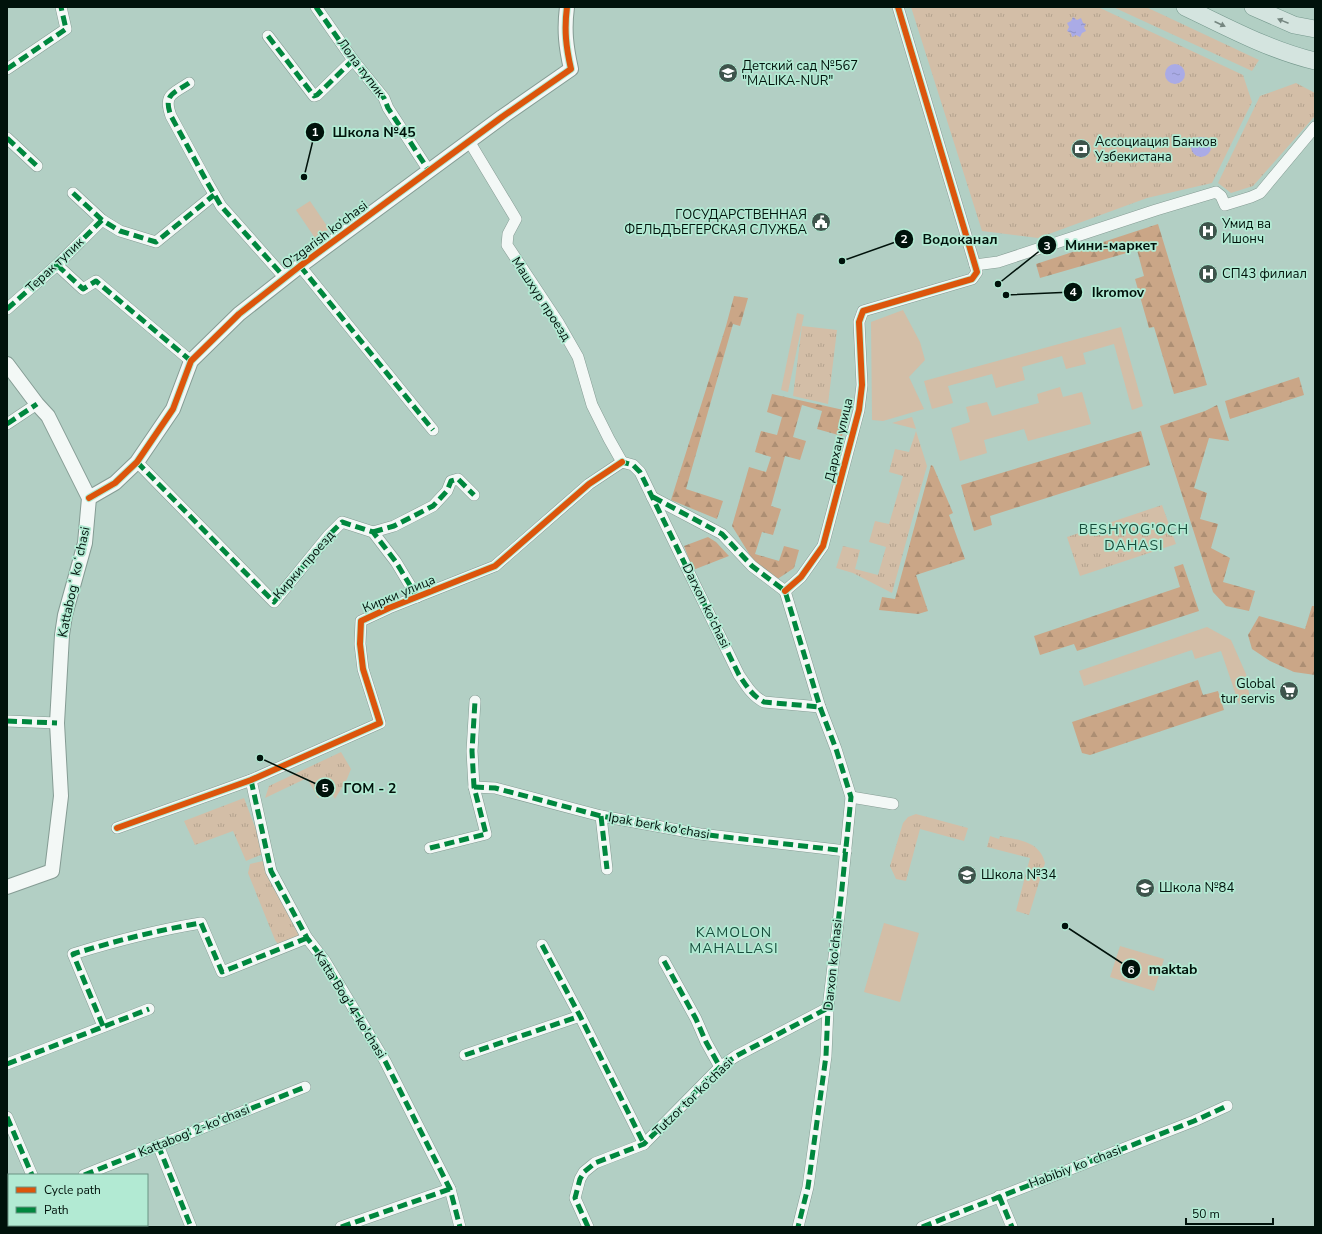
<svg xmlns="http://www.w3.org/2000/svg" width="1322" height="1234" font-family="'Nunito Sans',sans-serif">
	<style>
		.grass { fill: url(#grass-tufts) }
		.forest { fill: url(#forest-firs) }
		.garden { fill: #d3bea7 }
		.water { fill: url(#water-ripples) }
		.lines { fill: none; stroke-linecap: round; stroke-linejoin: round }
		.minor-casing { stroke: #859c94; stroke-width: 12 }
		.tertiary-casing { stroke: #859c94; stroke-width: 16 }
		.primary-casing { stroke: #75988d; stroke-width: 18 }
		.minor { stroke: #f3f8f6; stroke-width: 11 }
		.tertiary { stroke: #f3f8f6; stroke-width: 14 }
		.primary { stroke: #d4e4df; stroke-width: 17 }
		.quiet { stroke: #00873e; stroke-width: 5; stroke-dasharray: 10 5; stroke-linecap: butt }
		.cycleway-casing { stroke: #b2ead3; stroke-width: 8 }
		.cycleway { stroke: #dc550c; stroke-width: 6 }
		.oneway { fill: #758680 }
		.labels { text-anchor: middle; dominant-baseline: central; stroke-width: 3.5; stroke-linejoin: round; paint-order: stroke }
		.poi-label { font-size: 13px; fill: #00120b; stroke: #b2ead3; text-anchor: start }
		.street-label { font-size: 13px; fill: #00120b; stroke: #b2ead3 }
		.neighbourhood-label { font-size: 14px; letter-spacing: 1px; fill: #174d3c; stroke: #b2ead3 }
		.leader { fill: none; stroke: #00120b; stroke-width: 1.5 }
		.callout-dot { fill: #00120b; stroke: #b2ead3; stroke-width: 1.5 }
		.mark-label { font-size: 12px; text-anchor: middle; font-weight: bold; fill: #fff }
		.callout-label { font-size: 14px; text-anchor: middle; font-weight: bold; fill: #00120b; stroke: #b2ead3; stroke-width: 3.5; stroke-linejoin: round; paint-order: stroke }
	</style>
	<defs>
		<pattern id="grass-tufts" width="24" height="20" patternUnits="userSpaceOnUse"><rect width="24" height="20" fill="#d3bea7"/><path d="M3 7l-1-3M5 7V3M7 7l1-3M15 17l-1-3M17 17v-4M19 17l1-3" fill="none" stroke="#b3a28e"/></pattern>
		<pattern id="forest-firs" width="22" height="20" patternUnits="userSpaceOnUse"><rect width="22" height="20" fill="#caa687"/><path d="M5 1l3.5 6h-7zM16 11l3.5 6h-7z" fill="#ac8e73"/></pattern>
		<pattern id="water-ripples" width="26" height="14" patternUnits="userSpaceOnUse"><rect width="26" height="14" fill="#aaabe6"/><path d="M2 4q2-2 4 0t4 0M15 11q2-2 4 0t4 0" fill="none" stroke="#9092c4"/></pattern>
	</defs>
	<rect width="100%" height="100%" fill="#b2cfc4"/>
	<g class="grass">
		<polygon points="911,7 1098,7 1243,75 1252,102 1212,183 1147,198 1038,238 982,231"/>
		<polygon points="1113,7 1146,7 1259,60 1252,71"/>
		<polygon points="1296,83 1315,93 1315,116 1253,186 1231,193 1218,183 1260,96"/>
		<polygon points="802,326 837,330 828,404 793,396"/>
		<polygon points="916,431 927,466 892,593 853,573 836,568 843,546 860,550 855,569 878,575 886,547 869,542 875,521 889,524 903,476 889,472 895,449 909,452"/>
		<polygon points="1162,505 1176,544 1080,576 1067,537"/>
		<polygon points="341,752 351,769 347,779 335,799 330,790 318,798 307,778 265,798 269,786"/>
		<polygon points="244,798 265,853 246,861 233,831 195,845 184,821"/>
		<polygon points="916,814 968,828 964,841 920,829 906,881 896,879 890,866 903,823 908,817"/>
		<path d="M990,836l9,3 1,-3c18,4 40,5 45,27l-16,52 -13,-4 14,-53 -43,-11z"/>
		<polygon points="263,861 300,938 280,947 275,940 248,873 250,864"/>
	</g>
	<g class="forest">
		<polygon points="1158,224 1207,385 1174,394 1154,327 1149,328 1135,279 1144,276 1137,250 1040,278 1036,264"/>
		<polygon points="734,296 748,298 740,326 733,324 686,489 723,501 717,519 671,500 726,326"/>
		<polygon points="1299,377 1304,395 1230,419 1225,401"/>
		<polygon points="772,394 848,411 842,436 817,429 822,411 802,405 793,437 806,441 800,460 785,456 771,506 781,509 773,535 762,532 755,554 779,561 784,546 799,550 794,568 776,580 761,573 732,526 749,467 766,472 771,457 755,452 761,431 777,435 782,417 767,412"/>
		<polygon points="1217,405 1229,441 1209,438 1194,488 1207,493 1200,519 1218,524 1211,548 1230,558 1223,582 1255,591 1249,611 1226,606 1213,592 1160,426 1205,411"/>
		<polygon points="1141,431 1150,465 990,516 992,525 974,531 961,485"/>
		<polygon points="931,465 933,466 953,513 949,515 965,559 916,575 928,611 918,614 879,610 882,597 895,599"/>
		<polygon points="708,537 716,542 729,556 693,570 684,546"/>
		<polygon points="1183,564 1199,611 1077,651 1074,644 1040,655 1034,636 1180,587 1174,567"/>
		<polygon points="1312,606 1315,606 1315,675 1294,672 1270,661 1252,649 1248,635 1259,616 1305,629"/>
		<polygon points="1198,680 1203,695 1218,691 1224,710 1090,755 1082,753 1072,722"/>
	</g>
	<g class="garden">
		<polygon points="310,201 329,229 315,238 296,210"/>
		<polygon points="903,310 920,342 925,360 909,377 924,409 883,421 872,420 871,322"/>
		<polygon points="797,313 804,315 788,392 781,390"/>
		<polygon points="1121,327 1143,406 1132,410 1114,344 1083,353 1086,364 1066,369 1062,356 1022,367 1025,380 996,388 992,374 948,386 953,403 932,409 924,381"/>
		<polygon points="1060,387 1063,397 1082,392 1091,424 1028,441 1024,429 984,440 987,453 960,461 951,428 970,422 966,407 987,402 992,416 1039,403 1037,394"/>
		<polygon points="912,417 916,429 892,423"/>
		<polygon points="1207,627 1231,640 1246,674 1250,700 1239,704 1221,651 1195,659 1192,650 1084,686 1079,671"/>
		<polygon points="884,923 919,933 900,1002 864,992"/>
		<polygon points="1120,946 1164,959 1154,991 1110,977"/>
	</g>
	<g class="water">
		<polygon points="1073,17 1077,20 1081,18 1083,23 1086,24 1084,27 1086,31 1082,33 1080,37 1076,35 1072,37 1071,33 1067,31 1069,27 1067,23 1071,21"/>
		<circle cx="1175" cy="74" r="10"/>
		<circle cx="1201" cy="147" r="10"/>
	</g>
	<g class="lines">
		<defs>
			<g id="minor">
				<polyline points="316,7 353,60 384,98 388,108 429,171"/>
				<polyline points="268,36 314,96 317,95 353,60"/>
				<polyline points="7,69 66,29 61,7"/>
				<path d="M189,83c-16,11 -26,11 -18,33l36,66 14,24 64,72"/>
				<polyline points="7,138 37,166"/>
				<polyline points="469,141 516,219 508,234 507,245 558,322 578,357 592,405 609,439 622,462"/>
				<polyline points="73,193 102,220 120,231 156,242 214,195"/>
				<polyline points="57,265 83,289 96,281 191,361"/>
				<polyline points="975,265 998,262 1156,210 1216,192 1221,196 1225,205 1251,197 1260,193 1315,127"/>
				<polyline points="300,266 433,430"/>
				<polyline points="7,309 57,265 102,220"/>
				<polyline points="7,424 37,404"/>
				<polyline points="137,462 274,602 328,536 342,522 373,532 396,562 417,597"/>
				<path d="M622,462l11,3 7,7 99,203c7,10 13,21 25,27l56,5"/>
				<polyline points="652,497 722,534 752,566 785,591"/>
				<polyline points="373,532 394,526 433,506 447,491 451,481 458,479 474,495"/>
				<polyline points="785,591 801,577 823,546 859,410 862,385 859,322 863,311 972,279 977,272 898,7"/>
				<polyline points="785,591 820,707 836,749 851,797 841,898 828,1008 826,1056 808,1187 798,1227"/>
				<polyline points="7,721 57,723"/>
				<polyline points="251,780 271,871 307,938 325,961 385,1061 450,1189 460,1227"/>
				<polyline points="474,787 495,788 601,816 700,834 846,851"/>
				<polyline points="851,797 893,804"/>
				<polyline points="601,816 607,869"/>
				<polyline points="117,828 251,780 380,723 363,669 360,644 361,621 389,608 495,566 589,484 622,462"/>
				<polyline points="430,848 486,834 474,787 472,751 475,701"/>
				<polyline points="542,945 580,1016 644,1144"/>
				<polyline points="664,961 696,1019 706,1042 720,1067"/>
				<path d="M103,1026l-30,-72c42,-13 85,-24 128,-31l21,49 85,-34"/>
				<polyline points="465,1055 580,1016"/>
				<polyline points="7,1064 149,1009"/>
				<polyline points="7,1117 32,1175"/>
				<polyline points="158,1145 191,1227"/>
				<polyline points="84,1175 305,1087"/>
				<polyline points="999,1196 1012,1227"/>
				<polyline points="7,1207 9,1206"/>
				<polyline points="341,1227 450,1189"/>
				<polyline points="588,1227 575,1198 580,1179 584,1172 595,1163 644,1144 720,1067 736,1056 828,1008"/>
				<polyline points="922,1227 1194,1121 1227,1106"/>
			</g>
			<g id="tertiary">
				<polyline points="7,364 37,404 48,416 89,498 85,543 65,615 62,635 57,723 61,796 52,871 7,887"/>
				<path d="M89,498l26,-15 22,-21 36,-53 18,-48 48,-47 61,-48 202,-149 69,-48c-5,-22 -7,-39 -4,-62"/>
			</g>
			<g id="primary">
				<path d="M1185,7c42,20 84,43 130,54"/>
				<polyline points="1253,7 1294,25 1315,29"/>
			</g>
		</defs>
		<use href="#minor" class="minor-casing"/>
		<use href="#tertiary" class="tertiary-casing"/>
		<use href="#primary" class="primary-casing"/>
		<use href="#minor" class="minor"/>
		<use href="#tertiary" class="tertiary"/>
		<use href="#primary" class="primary"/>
		<g class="quiet">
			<polyline points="316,7 353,60 384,98 388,108 429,171"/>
			<polyline points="268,36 314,96 317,95 353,60"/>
			<polyline points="7,69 66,29 61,7"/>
			<path d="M189,83c-16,11 -26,11 -18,33l36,66 14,24 64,72"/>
			<polyline points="7,138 37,166"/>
			<polyline points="73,193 102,220 120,231 156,242 214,195"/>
			<polyline points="57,265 83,289 96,281 191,361"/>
			<polyline points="300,266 433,430"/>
			<polyline points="7,309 57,265 102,220"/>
			<polyline points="7,424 37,404"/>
			<polyline points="137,462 274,602 328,536 342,522 373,532 396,562 417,597"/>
			<path d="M620,464l2,-2 11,3 7,7 99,203c7,10 13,21 25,27l56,5"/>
			<polyline points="653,497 722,534 752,566 785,591 820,707 836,749 851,797 841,898 828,1008 826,1056 808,1187 798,1227"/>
			<polyline points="373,532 394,526 433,506 447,491 451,481 458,479 474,495"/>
			<polyline points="7,721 57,723"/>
			<polyline points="251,780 271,871 307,938 325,961 385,1061 450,1189 460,1227"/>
			<polyline points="474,787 495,788 601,816 700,834 846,851"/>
			<polyline points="601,816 607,869"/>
			<polyline points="430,848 486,834 474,787 472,751 475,701"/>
			<polyline points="542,945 580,1016 644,1144"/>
			<polyline points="664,961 696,1019 706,1042 720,1067"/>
			<path d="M103,1026l-30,-72c42,-13 85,-24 128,-31l21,49 85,-34"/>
			<polyline points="465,1055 580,1016"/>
			<polyline points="7,1064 149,1009"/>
			<polyline points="7,1117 32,1175"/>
			<polyline points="158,1145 191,1227"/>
			<polyline points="84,1175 305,1087"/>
			<polyline points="999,1196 1012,1227"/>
			<polyline points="7,1207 9,1206"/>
			<polyline points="341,1227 450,1189"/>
			<polyline points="588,1227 575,1198 580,1179 584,1172 595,1163 644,1144 720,1067 736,1056 828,1008"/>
			<polyline points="922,1227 1194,1121 1227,1106"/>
		</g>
		<defs>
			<g id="cycleway">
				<path d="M89,498l26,-15 22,-21 36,-53 18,-48 48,-47 61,-48 202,-149 69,-48c-5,-22 -7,-39 -4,-62"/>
				<polyline points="785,591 801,577 823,546 859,410 862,385 859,322 863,311 972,279 977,272 898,7"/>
				<polyline points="117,828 251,780 380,723 363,669 360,644 361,621 389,608 495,566 589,484 622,462"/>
			</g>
		</defs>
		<use href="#cycleway" class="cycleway-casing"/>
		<use href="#cycleway" class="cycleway"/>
	</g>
	<defs><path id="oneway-solid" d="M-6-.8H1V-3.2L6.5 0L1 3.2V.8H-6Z"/></defs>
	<g class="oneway">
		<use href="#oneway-solid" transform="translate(1283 21) rotate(-158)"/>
		<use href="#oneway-solid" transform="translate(1220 24) rotate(25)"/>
	</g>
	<defs>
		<symbol id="school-disc" viewBox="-11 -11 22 22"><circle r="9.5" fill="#3e544c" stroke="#b2ead3"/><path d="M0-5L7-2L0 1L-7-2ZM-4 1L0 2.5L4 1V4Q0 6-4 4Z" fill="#fff"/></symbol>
		<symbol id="bank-disc" viewBox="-11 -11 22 22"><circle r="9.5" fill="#3e544c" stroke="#b2ead3"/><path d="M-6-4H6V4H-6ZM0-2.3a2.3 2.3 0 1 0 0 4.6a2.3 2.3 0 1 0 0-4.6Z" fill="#fff"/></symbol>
		<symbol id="civic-disc" viewBox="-11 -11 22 22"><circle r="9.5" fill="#3e544c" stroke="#b2ead3"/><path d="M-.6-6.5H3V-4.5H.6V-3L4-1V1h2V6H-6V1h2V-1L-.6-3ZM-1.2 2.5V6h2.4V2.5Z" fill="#fff"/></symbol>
		<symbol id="hospital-disc" viewBox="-11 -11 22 22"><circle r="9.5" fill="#3e544c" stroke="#b2ead3"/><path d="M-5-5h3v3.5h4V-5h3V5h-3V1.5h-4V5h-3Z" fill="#fff"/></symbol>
		<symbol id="supermarket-disc" viewBox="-11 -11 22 22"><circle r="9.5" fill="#3e544c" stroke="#b2ead3"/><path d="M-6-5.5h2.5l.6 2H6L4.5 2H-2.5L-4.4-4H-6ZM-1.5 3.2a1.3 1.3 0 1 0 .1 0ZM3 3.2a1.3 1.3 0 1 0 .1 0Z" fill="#fff"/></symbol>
	</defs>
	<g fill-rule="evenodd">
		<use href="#school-disc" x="717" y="62" width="22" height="22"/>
		<use href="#bank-disc" x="1070" y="138" width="22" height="22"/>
		<use href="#civic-disc" x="810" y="211" width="22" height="22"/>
		<use href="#hospital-disc" x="1197" y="220" width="22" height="22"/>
		<use href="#hospital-disc" x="1197" y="263" width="22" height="22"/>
		<use href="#supermarket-disc" x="1278" y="680" width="22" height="22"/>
		<use href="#school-disc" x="956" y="864" width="22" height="22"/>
		<use href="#school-disc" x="1134" y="877" width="22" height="22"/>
	</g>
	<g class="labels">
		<g class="poi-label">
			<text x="742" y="66">Детский сад №567<tspan x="742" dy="15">"MALIKA-NUR"</tspan></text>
			<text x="1095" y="142">Ассоциация Банков<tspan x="1095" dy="15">Узбекистана</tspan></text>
			<text x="807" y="215" text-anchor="end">ГОСУДАРСТВЕННАЯ<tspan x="807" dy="15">ФЕЛЬДЪЕГЕРСКАЯ СЛУЖБА</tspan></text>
			<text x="1222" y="224">Умид ва<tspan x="1222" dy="15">Ишонч</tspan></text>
			<text x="1222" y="274">СП43 филиал</text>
			<text x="1275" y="684" text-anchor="end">Global<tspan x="1275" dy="15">tur servis</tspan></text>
			<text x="981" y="875">Школа №34</text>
			<text x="1159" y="888">Школа №84</text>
		</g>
		<g class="street-label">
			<text transform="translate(361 68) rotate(53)">Лола тупик</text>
			<text transform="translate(325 235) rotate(-37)">O‘zgarish ko‘chasi</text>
			<text transform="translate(55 265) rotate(-43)">Терак тупик</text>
			<text transform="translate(541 299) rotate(57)">Машхур проезд</text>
			<text transform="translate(839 440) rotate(-77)">Дархан улица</text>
			<text transform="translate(304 565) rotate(-49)">Кирки проезд</text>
			<text transform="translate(74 582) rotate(-78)">Kattabogʻ koʻchasi</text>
			<text transform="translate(399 594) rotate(-23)">Кирки улица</text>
			<text transform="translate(706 606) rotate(64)">Darxon ko'chasi</text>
			<text transform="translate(659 826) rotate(10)">Ipak berk ko'chasi</text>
			<text transform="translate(833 965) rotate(-84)">Darxon ko'chasi</text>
			<text transform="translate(350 1005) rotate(58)">Katta Bog' 4-ko'chasi</text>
			<text transform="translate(693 1097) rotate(-44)">Tutzor tor ko‘chasi</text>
			<text transform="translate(194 1131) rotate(-22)">Kattabog' 2-ko'chasi</text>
			<text transform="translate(1075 1167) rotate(-21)">Habibiy koʻchasi</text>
		</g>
		<g class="neighbourhood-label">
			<text x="1134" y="529">BESHYOG'OCH<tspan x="1134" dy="16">DAHASI</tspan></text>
			<text x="734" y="932">KAMOLON<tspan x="734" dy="16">MAHALLASI</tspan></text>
		</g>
	</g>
	<path class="leader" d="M304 177L315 132M842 261L904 239M998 284L1047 245M1006 295L1073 292M260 758L325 788M1065 926L1131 969"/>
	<g class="callout-dot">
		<circle cx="304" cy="177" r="4"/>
		<circle cx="842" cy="261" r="4"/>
		<circle cx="998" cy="284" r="4"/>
		<circle cx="1006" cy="295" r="4"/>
		<circle cx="260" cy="758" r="4"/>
		<circle cx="1065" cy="926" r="4"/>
		<circle cx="315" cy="132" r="10"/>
		<circle cx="904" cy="239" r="10"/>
		<circle cx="1047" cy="245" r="10"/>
		<circle cx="1073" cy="292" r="10"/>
		<circle cx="325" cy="788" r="10"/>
		<circle cx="1131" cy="969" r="10"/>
	</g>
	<g class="mark-label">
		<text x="315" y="136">1</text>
		<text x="904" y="243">2</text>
		<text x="1047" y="250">3</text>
		<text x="1073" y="296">4</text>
		<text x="325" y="792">5</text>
		<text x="1131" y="974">6</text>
	</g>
	<g class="callout-label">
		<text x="374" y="137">Школа №45</text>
		<text x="960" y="244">Водоканал</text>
		<text x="1111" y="250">Мини-маркет</text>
		<text x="1118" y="297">Ikromov</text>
		<text x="370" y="793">ГОМ - 2</text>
		<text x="1173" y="974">maktab</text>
	</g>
	<rect width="1322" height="1234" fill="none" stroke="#00120b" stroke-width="16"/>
	<rect x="8" y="1174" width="140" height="52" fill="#b2ead3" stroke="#6b9483"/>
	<rect x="16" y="1187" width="20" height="6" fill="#dc550c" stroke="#6b9483"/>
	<text x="44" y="1194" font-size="12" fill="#00120b">Cycle path</text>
	<rect x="16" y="1207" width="20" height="6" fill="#00873e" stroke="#6b9483"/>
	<text x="44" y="1214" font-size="12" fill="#00120b">Path</text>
	<path d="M1186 1218v6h87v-6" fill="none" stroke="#00120b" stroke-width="2"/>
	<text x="1192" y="1218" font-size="12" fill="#00120b" stroke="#b2ead3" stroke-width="3" paint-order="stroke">50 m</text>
</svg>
